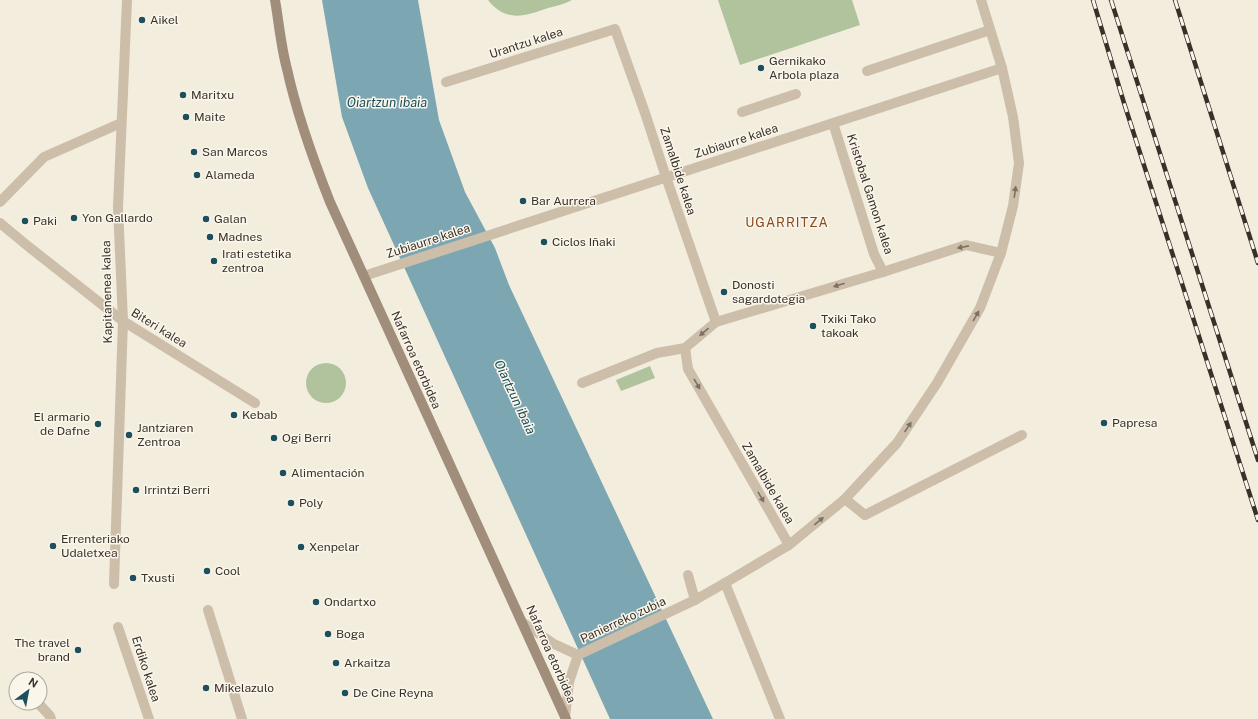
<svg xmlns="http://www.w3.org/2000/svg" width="1258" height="719" font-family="'Public Sans',sans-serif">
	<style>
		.green { fill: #b1c39d }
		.water { fill: #7ca7b2 }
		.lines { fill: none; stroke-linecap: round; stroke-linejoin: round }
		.service { stroke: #ccbea9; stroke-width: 10 }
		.pedestrian { stroke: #ccbea9; stroke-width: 10 }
		.minor { stroke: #ccbea9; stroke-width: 10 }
		.secondary { stroke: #a08e7a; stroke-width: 10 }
		.rail-casing { stroke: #393129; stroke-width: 4.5 }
		.rail { stroke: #fbf6eb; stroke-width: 3; stroke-dasharray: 9; stroke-linecap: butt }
		.oneway { fill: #7b7063 }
		.poi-dot { fill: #1d4f5c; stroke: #fbf6eb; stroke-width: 1.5 }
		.labels { text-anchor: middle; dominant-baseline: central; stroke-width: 3; stroke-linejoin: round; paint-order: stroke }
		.poi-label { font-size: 12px; fill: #393129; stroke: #fbf6eb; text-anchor: start }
		.street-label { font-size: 12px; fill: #393129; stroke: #fbf6eb }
		.water-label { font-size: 13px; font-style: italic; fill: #1d4f5c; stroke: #fbf6eb }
		.neighbourhood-label { font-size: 13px; letter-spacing: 1px; fill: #8b491f; stroke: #fbf6eb }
	</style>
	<rect width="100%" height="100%" fill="#f3edde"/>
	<g class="green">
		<path d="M488,0h84c-7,4 -16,6 -24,8 -23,8 -42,15 -60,-8z"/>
		<polygon points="718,0 852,0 860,25 740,65"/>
		<circle cx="326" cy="383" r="20"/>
		<polygon points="650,366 655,378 621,391 616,380"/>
	</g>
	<polygon class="water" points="322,0 418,0 439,120 465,192 495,248 509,285 713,719 610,719 368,188 342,117"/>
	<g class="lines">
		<g class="service">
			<polyline points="867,71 990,30"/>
			<polyline points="742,112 796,94"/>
			<polyline points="845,499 865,515 1022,435"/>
			<polyline points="688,575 695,600"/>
			<polyline points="725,583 780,719"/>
		</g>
		<g class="pedestrian">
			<polyline points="446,82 615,29 645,113 666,177 716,322"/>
			<polyline points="833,123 874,254 883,272"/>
			<polyline points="0,202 44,157 121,123"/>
			<polyline points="0,223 29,247 123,321 255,403"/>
			<polyline points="364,276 1002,68"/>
			<polyline points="582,383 657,353 685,348"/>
			<polyline points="114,584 123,321 118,207 127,0"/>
			<polyline points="208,610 242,719"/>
			<polyline points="118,627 149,719"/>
			<polyline points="38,703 50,716 51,719"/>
		</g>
		<g class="minor">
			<polyline points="789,545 688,369 685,348 716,322 883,272 966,245 1001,253"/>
			<polyline points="522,622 554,644 578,655"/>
			<polyline points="565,717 569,682 578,655 695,600 725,583 789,545 845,499 897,443 937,383 980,308 1001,253 1013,206 1019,163 1013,117 1002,68 981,0"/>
		</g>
		<path class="secondary" d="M275,0c4,23 6,47 12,69 10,46 26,90 43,133l236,517"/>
		<defs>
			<g id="rail">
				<polyline points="1093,0 1124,103 1258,520"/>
				<polyline points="1111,0 1258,460"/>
				<polyline points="1175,0 1258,263"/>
			</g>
		</defs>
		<use href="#rail" class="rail-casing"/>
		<use href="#rail" class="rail"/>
	</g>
	<defs><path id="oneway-solid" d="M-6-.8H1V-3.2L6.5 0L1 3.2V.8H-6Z"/></defs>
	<g class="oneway">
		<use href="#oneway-solid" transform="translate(1015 192) rotate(-82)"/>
		<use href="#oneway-solid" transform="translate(963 247) rotate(169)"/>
		<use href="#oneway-solid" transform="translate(839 285) rotate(163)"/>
		<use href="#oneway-solid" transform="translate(976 316) rotate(-60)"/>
		<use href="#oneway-solid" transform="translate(704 332) rotate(140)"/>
		<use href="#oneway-solid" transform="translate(697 384) rotate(60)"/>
		<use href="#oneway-solid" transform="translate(908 427) rotate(-56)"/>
		<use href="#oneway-solid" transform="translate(761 497) rotate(60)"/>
		<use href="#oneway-solid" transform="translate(819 521) rotate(-39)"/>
	</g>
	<g class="poi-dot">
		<circle cx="142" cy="20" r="4"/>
		<circle cx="761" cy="68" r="4"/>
		<circle cx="183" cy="95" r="4"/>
		<circle cx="186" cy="117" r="4"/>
		<circle cx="194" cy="152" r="4"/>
		<circle cx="197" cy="175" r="4"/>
		<circle cx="523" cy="201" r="4"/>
		<circle cx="74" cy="218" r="4"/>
		<circle cx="206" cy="219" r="4"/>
		<circle cx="25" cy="221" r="4"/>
		<circle cx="210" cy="237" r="4"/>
		<circle cx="544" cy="242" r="4"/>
		<circle cx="214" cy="261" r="4"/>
		<circle cx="724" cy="292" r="4"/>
		<circle cx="813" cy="326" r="4"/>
		<circle cx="234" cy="415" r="4"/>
		<circle cx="1104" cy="423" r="4"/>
		<circle cx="98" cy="424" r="4"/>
		<circle cx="129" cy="435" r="4"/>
		<circle cx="274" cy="438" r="4"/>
		<circle cx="283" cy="473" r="4"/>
		<circle cx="136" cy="490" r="4"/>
		<circle cx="291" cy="503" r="4"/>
		<circle cx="53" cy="546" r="4"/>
		<circle cx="301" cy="547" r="4"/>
		<circle cx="207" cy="571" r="4"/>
		<circle cx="133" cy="578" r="4"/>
		<circle cx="316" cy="602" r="4"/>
		<circle cx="328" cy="634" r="4"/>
		<circle cx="78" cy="650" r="4"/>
		<circle cx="336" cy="663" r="4"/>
		<circle cx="206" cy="688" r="4"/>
		<circle cx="345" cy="693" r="4"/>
	</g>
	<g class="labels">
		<g class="poi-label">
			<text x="150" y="20">Aikel</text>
			<text x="769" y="61">Gernikako<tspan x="769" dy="14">Arbola plaza</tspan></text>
			<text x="191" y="95">Maritxu</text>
			<text x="194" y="117">Maite</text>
			<text x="202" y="152">San Marcos</text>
			<text x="205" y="175">Alameda</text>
			<text x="531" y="201">Bar Aurrera</text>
			<text x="82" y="218">Yon Gallardo</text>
			<text x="214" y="219">Galan</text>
			<text x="33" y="221">Paki</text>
			<text x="218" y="237">Madnes</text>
			<text x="552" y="242">Ciclos Iñaki</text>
			<text x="222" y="254">Irati estetika<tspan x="222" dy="14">zentroa</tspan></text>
			<text x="732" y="285">Donosti<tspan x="732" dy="14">sagardotegia</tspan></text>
			<text x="821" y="319">Txiki Tako<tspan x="821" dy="14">takoak</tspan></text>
			<text x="242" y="415">Kebab</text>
			<text x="90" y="417" text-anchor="end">El armario<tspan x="90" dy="14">de Dafne</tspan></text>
			<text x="1112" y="423">Papresa</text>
			<text x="137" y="428">Jantziaren<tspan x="137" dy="14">Zentroa</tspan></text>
			<text x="282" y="438">Ogi Berri</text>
			<text x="291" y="473">Alimentación</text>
			<text x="144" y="490">Irrintzi Berri</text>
			<text x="299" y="503">Poly</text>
			<text x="61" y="539">Errenteriako<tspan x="61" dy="14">Udaletxea</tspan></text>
			<text x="309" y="547">Xenpelar</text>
			<text x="215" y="571">Cool</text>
			<text x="141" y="578">Txusti</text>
			<text x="324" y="602">Ondartxo</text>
			<text x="336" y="634">Boga</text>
			<text x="70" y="643" text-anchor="end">The travel<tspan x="70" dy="14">brand</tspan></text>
			<text x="344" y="663">Arkaitza</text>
			<text x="214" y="688">Mikelazulo</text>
			<text x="353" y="693">De Cine Reyna</text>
		</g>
		<g class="street-label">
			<text transform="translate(526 43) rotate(-18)">Urantzu kalea</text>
			<text transform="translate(736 141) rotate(-18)">Zubiaurre kalea</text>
			<text transform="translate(678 171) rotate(72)">Zamalbide kalea</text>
			<text transform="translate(870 194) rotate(72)">Kristobal Gamon kalea</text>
			<text transform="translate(428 241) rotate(-18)">Zubiaurre kalea</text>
			<text transform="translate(107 292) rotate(-91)">Kapitanenea kalea</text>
			<text transform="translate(159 328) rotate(32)">Biteri kalea</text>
			<text transform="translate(416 360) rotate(66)">Nafarroa etorbidea</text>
			<text transform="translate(768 483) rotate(60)">Zamalbide kalea</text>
			<text transform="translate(623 620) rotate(-25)">Panierreko zubia</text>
			<text transform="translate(551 654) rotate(66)">Nafarroa etorbidea</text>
			<text transform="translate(146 669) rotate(72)">Erdiko kalea</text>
		</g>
		<g class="water-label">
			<text x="387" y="102">Oiartzun ibaia</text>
			<text transform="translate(515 397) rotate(65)">Oiartzun ibaia</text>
		</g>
		<g class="neighbourhood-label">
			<text x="787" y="222">UGARRITZA</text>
		</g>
	</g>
	<g transform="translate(28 691) rotate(32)"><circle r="19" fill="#fbf6eb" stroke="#ada79d"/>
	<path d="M0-3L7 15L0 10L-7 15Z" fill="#1d4f5c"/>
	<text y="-6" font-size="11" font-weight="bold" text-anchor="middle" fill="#393129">N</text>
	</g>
</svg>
